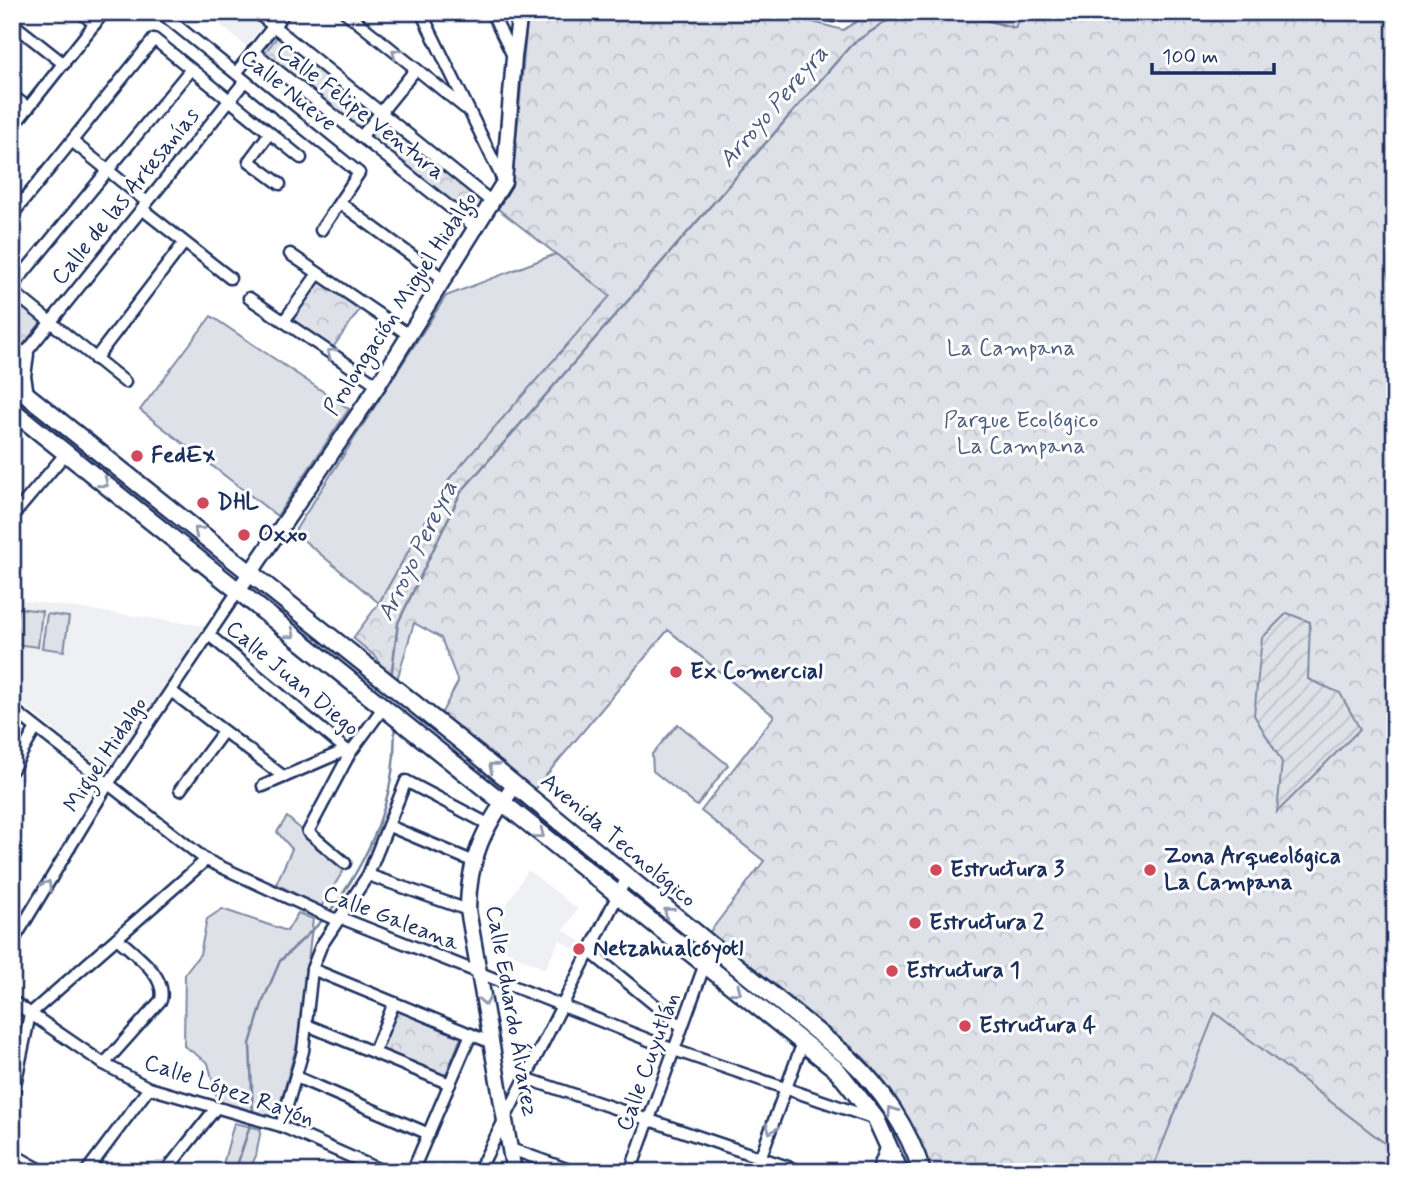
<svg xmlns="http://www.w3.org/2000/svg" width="1407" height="1184" font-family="Mynerve,sans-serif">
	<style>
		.built { fill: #eff0f4 }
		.grass { fill: #dee1e7; stroke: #7c88a2; stroke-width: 2 }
		.forest { fill: url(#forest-crowns); stroke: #7c88a2; stroke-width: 2 }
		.garden { fill: url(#garden-furrows); stroke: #7c88a2; stroke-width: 2 }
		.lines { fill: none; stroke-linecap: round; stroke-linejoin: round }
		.stream { stroke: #77839f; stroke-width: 2.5 }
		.street-casing { stroke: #1b2f5e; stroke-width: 15 }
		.secondary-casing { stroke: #1b2f5e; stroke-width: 19 }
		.primary-casing { stroke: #1b2f5e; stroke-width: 21 }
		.street { stroke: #fff; stroke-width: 10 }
		.secondary { stroke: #fff; stroke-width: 14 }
		.primary { stroke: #fff; stroke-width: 16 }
		.oneway { stroke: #8d97ae }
		.poi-dot { fill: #d1495b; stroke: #fff; stroke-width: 2.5 }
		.labels { text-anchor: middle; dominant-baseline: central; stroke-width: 6; stroke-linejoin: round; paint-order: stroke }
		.street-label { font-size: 23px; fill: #1b2f5e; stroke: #fff }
		.park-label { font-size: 23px; fill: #4c5c80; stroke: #fff }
		.poi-label { font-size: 23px; font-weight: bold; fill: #1b2f5e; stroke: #fff; text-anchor: start }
		.water-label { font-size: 24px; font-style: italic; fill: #49597e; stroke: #fff }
	</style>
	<defs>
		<pattern id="forest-crowns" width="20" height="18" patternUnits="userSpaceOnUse" patternTransform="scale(1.75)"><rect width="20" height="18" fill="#dee1e7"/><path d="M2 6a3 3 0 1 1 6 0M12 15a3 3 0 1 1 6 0" fill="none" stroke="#bec1c9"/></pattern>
		<pattern id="garden-furrows" width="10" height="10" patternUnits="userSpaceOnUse" patternTransform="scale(1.75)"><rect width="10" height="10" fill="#dee1e7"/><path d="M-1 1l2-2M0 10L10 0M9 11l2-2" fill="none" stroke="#bec1c9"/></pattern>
	</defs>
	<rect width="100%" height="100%" fill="#fff"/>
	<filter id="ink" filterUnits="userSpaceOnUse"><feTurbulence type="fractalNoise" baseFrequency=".0143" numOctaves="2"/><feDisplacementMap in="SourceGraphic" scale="14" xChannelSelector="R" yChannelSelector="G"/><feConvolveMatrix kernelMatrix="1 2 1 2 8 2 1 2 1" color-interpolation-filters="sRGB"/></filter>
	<g filter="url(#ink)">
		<g class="built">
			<polygon points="205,12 246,12 263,26 246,46"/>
			<polygon points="12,599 206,626 107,773 12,696"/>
			<polygon points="528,870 578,909 564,930 586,945 581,954 560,940 545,969 506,951 500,915"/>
		</g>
		<g class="grass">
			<polygon points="556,254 611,296 450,478 379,603 294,532 446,296"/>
			<polygon points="211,316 349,409 277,516 140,410"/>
			<polygon points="18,608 42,611 38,647 14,644"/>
			<polygon points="47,614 69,617 64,651 42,648"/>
			<polygon points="678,724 728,765 697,806 653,771 652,754"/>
			<polygon points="287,817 345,868 321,907 276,884 292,849 277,832"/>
			<polygon points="222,909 287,931 298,913 313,919 299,1037 276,1119 218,1101 208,1063 184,1046 185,973 200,954 207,919"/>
			<polygon points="1215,1012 1395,1151 1395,1172 1151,1172"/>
			<polygon points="234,1123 261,1129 256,1156 248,1172 221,1172"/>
		</g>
		<g class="forest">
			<polygon points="528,12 775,12 843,30 872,12 1395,12 1395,1151 1215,1013 1151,1172 931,1172 910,1122 889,1088 864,1058 709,933 764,861 701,811 774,716 668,630 533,791 440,716 458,682 441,638 414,623 397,680 381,667 377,658 353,638 379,603 450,478 610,296 498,209 512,185"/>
			<polygon points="277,37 374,113 360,131 263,55"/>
			<polygon points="385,120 486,202 472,220 370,137"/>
			<polygon points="318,280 360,309 332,349 290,321"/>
			<polygon points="12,299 42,321 12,359"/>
			<polygon points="396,1010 461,1037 445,1077 380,1050"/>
		</g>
		<polygon class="garden" points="1287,613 1310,622 1308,679 1340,693 1360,729 1277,812 1282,762 1254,715 1262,638"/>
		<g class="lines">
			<g class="stream">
				<polyline points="957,12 1015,28 1023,12"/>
				<polyline points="391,678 398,623 461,492 852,44 890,19 929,12"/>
				<path d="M328,914c42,-54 71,-122 66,-191"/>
				<polyline points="253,1115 250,1044 263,1001 280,961 324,919"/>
				<polyline points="235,1172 251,1122"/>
			</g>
			<defs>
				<g id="street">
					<polyline points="80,12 95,24"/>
					<polyline points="160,12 359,173 321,230"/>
					<polyline points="256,12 493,203"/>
					<polyline points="345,12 465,108"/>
					<polyline points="421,12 504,182"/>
					<polyline points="491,12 513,56"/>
					<polyline points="812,12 833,16 838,12"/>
					<polyline points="12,23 64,64"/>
					<polyline points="253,51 476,228"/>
					<polyline points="236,73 285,12"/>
					<polyline points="12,95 28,108"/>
					<polyline points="12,128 104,12"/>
					<polyline points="269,134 249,161 280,184"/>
					<polyline points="361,137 416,69"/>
					<polyline points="73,142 147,202"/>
					<polyline points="340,203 444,279"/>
					<polyline points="142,209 230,278"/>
					<polyline points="12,215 154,39 301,158"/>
					<polyline points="290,254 409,335"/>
					<polyline points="12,287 191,69"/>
					<polyline points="12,291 125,382"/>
					<polyline points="249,298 378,385"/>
					<polyline points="284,321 317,275"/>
					<polyline points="95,359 184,243"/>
					<polyline points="12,370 245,81"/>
					<polyline points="12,517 66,453"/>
					<polyline points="209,635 350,753"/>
					<polyline points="171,691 284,777"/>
					<polyline points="12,709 206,860 334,919 341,918 674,1050 872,1118"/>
					<polyline points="12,770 36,728"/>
					<polyline points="263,786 346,750"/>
					<polyline points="180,790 223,732"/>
					<polyline points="389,826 472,861"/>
					<polyline points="345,863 308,832 350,753 383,708"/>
					<polyline points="368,875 468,910"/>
					<polyline points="12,943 108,784 238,591"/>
					<polyline points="589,951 682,1027"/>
					<polyline points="312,969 492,1043"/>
					<polyline points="12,1001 104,1064 149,1088 281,1126 385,1172"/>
					<polyline points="30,1014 206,860"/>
					<polyline points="307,1025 450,1084"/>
					<polyline points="374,1052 394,1003"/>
					<path d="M104,1064l57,-64c6,-25 -27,-46 -44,-62"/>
					<polyline points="296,1077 429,1134"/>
					<polyline points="525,1078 803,1172"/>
					<polyline points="12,1099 30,1014"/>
					<polyline points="281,1126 303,1051 312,969 321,946 368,875 406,781 488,824"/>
					<polyline points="511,1149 575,1172"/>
					<polyline points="12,1154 45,1172"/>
					<polyline points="86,1172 149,1088"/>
					<polyline points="165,1172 216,1108"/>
					<polyline points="412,1172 471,1034"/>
					<polyline points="478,1172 626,879"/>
					<polyline points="630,1172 711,947"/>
					<polyline points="755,1172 803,1042"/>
					<polyline points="877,1172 888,1143"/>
				</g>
				<g id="secondary">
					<polyline points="238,591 378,385 504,182 514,57 520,12"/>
					<path d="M514,1172l-46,-262c0,-52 17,-84 47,-125"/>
				</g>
				<g id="primary">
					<path d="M12,383l444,354 393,321c32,30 60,71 73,114"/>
					<polyline points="25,394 22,376 25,354"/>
					<polyline points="12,410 837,1070 876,1119 900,1172"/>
				</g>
			</defs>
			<use href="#street" class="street-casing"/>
			<use href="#secondary" class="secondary-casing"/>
			<use href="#primary" class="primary-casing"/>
			<use href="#street" class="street"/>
			<use href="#secondary" class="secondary"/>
			<use href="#primary" class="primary"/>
		</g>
		<defs><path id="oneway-chevron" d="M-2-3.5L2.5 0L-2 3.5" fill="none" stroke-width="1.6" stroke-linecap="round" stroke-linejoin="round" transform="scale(1.75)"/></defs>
		<g class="oneway">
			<use href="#oneway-chevron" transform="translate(396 53) rotate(-141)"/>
			<use href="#oneway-chevron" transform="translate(331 353) rotate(-146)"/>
			<use href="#oneway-chevron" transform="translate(104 483) rotate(39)"/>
			<use href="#oneway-chevron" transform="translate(198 531) rotate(-141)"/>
			<use href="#oneway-chevron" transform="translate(291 634) rotate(39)"/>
			<use href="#oneway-chevron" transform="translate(493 767) rotate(-141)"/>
			<use href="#oneway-chevron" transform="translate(540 834) rotate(38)"/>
			<use href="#oneway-chevron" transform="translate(47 885) rotate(-59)"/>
			<use href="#oneway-chevron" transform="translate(668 912) rotate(-141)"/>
			<use href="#oneway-chevron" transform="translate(737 991) rotate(38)"/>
			<use href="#oneway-chevron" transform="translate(485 1001) rotate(80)"/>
			<use href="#oneway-chevron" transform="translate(892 1111) rotate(-123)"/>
			<use href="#oneway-chevron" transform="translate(771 1129) rotate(110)"/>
		</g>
	</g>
	<g class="poi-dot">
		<circle cx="137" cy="456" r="7"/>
		<circle cx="203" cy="503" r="7"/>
		<circle cx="244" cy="535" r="7"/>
		<circle cx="676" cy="672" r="7"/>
		<circle cx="936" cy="870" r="7"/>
		<circle cx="1150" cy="870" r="7"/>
		<circle cx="915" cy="923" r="7"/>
		<circle cx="579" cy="949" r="7"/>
		<circle cx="892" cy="971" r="7"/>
		<circle cx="965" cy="1026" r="7"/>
	</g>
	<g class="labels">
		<g class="street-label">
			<text transform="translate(288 91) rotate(39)">Calle Nueve</text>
			<text transform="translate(360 112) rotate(38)">Calle Felipe Ventura</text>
			<text transform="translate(126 197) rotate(-51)">Calle de las Artesanías</text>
			<text transform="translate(401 304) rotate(-57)">Prolongación Miguel Hidalgo</text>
			<text transform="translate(292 679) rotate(40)">Calle Juan Diego</text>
			<text transform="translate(106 755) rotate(-57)">Miguel Hidalgo</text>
			<text transform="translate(618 841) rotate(40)">Avenida Tecnológico</text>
			<text transform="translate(391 919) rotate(21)">Calle Galeana</text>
			<text transform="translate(511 1011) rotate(80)">Calle Eduardo Álvarez</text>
			<text transform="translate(649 1062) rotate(-70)">Calle Cuyutlán</text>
			<text transform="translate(229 1091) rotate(19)">Calle López Rayón</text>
		</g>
		<g class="park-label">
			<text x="1011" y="349">La Campana</text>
			<text x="1021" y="421">Parque Ecológico<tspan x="1021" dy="26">La Campana</tspan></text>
		</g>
		<g class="poi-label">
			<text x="151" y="456">FedEx</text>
			<text x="217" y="503">DHL</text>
			<text x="258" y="535">Oxxo</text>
			<text x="690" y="672">Ex Comercial</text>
			<text x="1164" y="857">Zona Arqueológica<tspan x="1164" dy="26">La Campana</tspan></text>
			<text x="950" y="870">Estructura 3</text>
			<text x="929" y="923">Estructura 2</text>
			<text x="593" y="949">Netzahualcóyotl</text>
			<text x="906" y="971">Estructura 1</text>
			<text x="979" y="1026">Estructura 4</text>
		</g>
		<g class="water-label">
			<text transform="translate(774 107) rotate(-49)">Arroyo Pereyra</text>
			<text transform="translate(418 551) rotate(-64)">Arroyo Pereyra</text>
		</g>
	</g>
	<rect width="1407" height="1184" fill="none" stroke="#fff" stroke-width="42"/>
	<rect x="21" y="21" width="1365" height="1142" fill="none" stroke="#1b2f5e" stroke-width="2.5" filter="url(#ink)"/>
	<path d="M1152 63v10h122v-10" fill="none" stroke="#1b2f5e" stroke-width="3.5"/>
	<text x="1162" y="63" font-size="21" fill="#1b2f5e" stroke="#ffffff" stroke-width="5" paint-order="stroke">100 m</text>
</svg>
